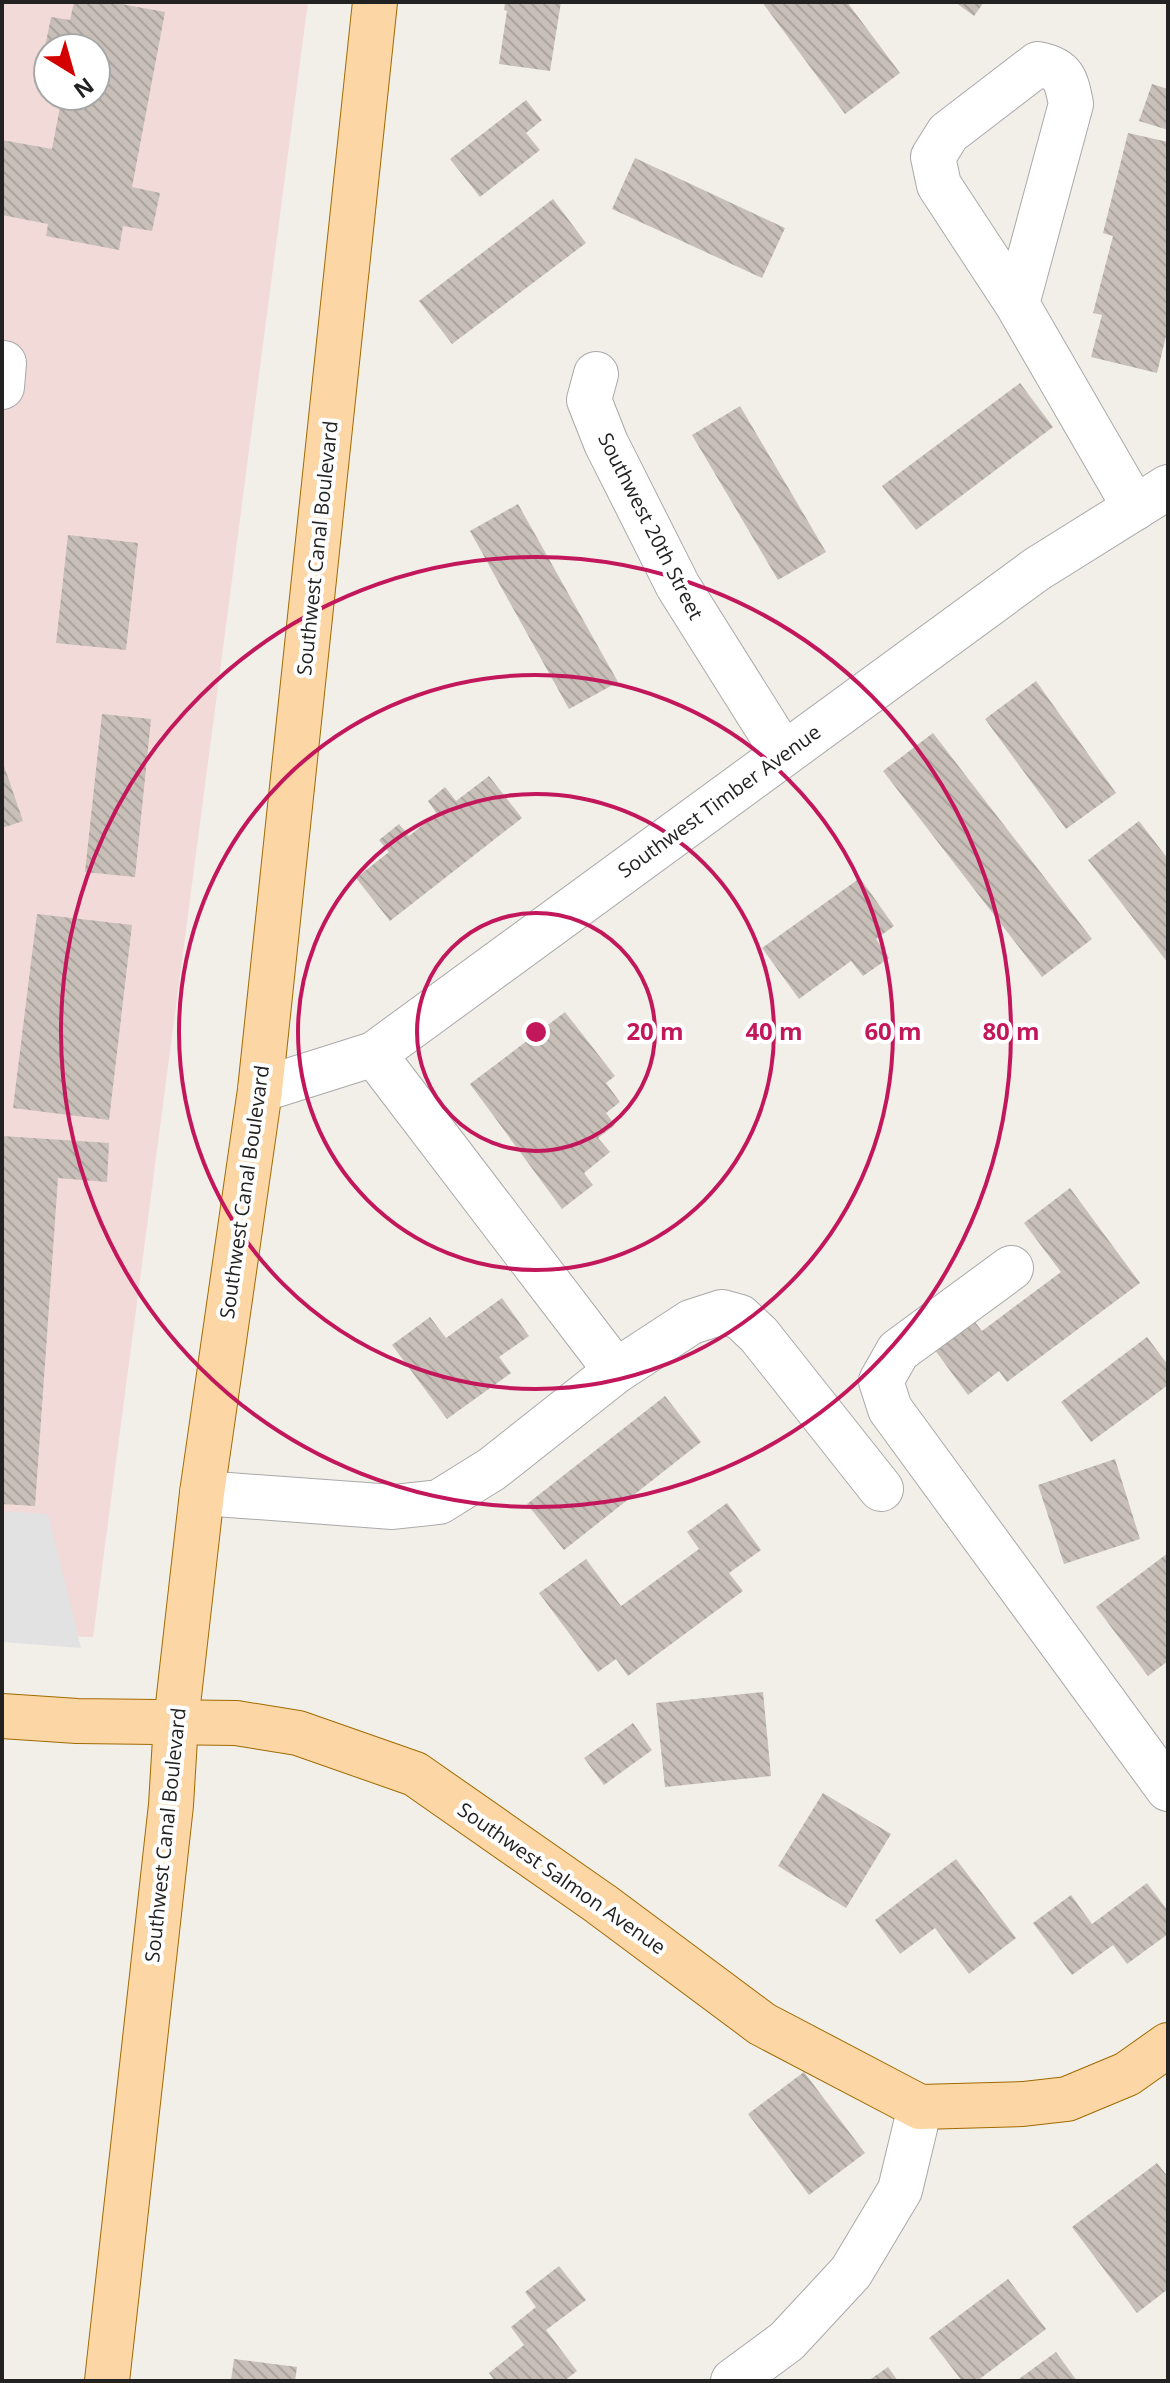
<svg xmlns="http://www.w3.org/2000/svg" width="1170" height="2383" font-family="'Open Sans',sans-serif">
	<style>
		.commercial { fill: #f2dad9; fill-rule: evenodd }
		.parking { fill: #e2e2e2 }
		.building { fill: url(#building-back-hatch) }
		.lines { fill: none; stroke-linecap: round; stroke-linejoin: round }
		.minor-casing { stroke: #a9a9a9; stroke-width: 46 }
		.major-casing { stroke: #a06b00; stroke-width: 46 }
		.minor { stroke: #fff; stroke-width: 44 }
		.major { stroke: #fcd6a4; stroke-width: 44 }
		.ring { fill: none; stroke: #c2185b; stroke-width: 4 }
		.labels { text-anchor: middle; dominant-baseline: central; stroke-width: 8; stroke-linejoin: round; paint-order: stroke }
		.street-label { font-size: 20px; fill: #222; stroke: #fff }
		.centre { fill: #c2185b; stroke: #fff; stroke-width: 4 }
		.ring-label { font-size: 24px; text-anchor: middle; font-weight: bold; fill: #c2185b; stroke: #fff; stroke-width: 8; stroke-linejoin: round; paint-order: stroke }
	</style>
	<defs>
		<pattern id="building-back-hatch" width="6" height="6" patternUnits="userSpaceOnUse" patternTransform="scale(2)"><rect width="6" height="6" fill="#c7bfb8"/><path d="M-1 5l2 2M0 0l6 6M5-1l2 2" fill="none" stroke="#aba49e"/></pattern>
	</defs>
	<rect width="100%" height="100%" fill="#f2efe9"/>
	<path class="commercial" d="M2,2h306l-215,1635 -91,-3zM48,48h48v48h-48z"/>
	<polygon class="parking" points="2,1511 48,1514 81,1648 2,1642"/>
	<g class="building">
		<polygon points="74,2 110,2 165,12 132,187 160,193 152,231 123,226 119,250 46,236 48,224 2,215 2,140 52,149 62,96 96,96 96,48 48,48 48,84 38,82 51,17 70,20"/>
		<polygon points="505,2 561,2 550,71 499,64 507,11 504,10"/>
		<polygon points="762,2 847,2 900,73 845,114"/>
		<polygon points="955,2 984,2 974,16"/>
		<polygon points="1152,84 1168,89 1168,130 1139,121"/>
		<polygon points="526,100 542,120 526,133 540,150 480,197 450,159"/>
		<polygon points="1128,133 1168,142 1168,328 1157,373 1091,357 1102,315 1093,313 1113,236 1103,233"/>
		<polygon points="635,158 785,228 762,278 612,209"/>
		<polygon points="553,199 586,243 452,344 419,301"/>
		<polygon points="1020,383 1053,427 916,530 882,486"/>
		<polygon points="740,406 826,552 778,580 692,435"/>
		<polygon points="518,504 618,682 569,709 470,531"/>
		<polygon points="68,535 138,543 126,650 56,643"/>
		<polygon points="1036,681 1116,793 1066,829 985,719"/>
		<polygon points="102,714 151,719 135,877 85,872"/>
		<polygon points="933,733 1092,939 1042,977 883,771"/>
		<polygon points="2,760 23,821 2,828"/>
		<polygon points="489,776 522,818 390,921 356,878 389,852 379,840 399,824 409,836 437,814 428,801 445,787 456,801"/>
		<polygon points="1139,821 1168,859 1168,963 1088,860"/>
		<polygon points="860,878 894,926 876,939 889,958 863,976 851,961 799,999 762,948"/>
		<polygon points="37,914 132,925 109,1120 13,1108"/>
		<polygon points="565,1012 615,1076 606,1083 620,1102 606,1113 615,1125 598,1138 610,1152 584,1173 593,1185 562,1209 470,1084"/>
		<polygon points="2,1136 109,1143 107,1182 58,1178 35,1506 2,1504"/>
		<polygon points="1070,1188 1140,1283 1007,1382 999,1371 968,1395 929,1342 968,1313 982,1331 1061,1272 1024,1223"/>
		<polygon points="502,1298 529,1336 499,1357 511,1373 447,1419 392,1345 430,1317 446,1338"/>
		<polygon points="1147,1337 1168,1365 1168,1385 1091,1442 1061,1402"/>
		<polygon points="665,1396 701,1442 564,1550 527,1504"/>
		<polygon points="1115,1459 1140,1539 1064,1564 1038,1485"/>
		<polygon points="727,1503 761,1550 729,1573 743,1591 628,1676 616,1659 598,1672 539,1593 586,1559 621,1606 699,1549 687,1532"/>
		<polygon points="1168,1553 1168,1661 1148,1676 1096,1607"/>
		<polygon points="763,1692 771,1776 665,1787 656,1703"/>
		<polygon points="633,1723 652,1750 604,1785 584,1758"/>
		<polygon points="823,1793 891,1834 846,1908 778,1866"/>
		<polygon points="956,1859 1016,1938 969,1974 935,1928 900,1954 875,1920"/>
		<polygon points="1147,1883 1168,1911 1168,1934 1127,1964 1113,1945 1072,1975 1033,1923 1071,1895 1092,1924"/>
		<polygon points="804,2072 865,2153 809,2195 748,2114"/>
		<polygon points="1157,2163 1168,2177 1168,2289 1137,2313 1072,2227"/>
		<polygon points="559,2266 586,2300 546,2330 577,2371 564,2381 495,2381 489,2373 524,2345 511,2327 536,2307 525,2292"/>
		<polygon points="1008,2279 1046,2329 977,2381 962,2381 929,2338"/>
		<polygon points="1056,2352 1077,2381 1016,2381"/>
		<polygon points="234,2359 297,2367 295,2381 231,2381"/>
		<polygon points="888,2367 898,2381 868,2381"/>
	</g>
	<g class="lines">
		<defs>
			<g id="minor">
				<path d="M1017,304l-78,-119 -6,-28 15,-24 90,-69c26,5 28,15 33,40l-54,200 118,204"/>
				<polyline points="2,363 4,363 2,387"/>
				<polyline points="596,374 589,400 606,443 678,586 783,753"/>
				<polyline points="374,1054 616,1371"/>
				<polyline points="260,1090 374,1054 1037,569 1168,487"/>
				<polyline points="1011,1268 898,1351 881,1381 890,1409 1168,1789"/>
				<polyline points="202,1493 393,1507 439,1502 492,1469 616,1371 691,1322 722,1312 740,1317 759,1335 881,1489"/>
				<polyline points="733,2381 787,2341 851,2272 900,2190 920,2107"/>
			</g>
			<g id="major">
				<polyline points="2,1716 77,1721 236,1723 298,1733 415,1774 601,1904 762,2024 920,2107 1023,2104 1067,2099 1127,2074 1168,2045"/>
				<polyline points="107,2381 171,1805 176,1722 202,1493 260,1090 375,2"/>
			</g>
		</defs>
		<use href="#minor" class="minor-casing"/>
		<use href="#major" class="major-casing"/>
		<use href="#minor" class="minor"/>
		<use href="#major" class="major"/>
	</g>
	<g class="ring">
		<circle cx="536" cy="1032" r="119"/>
		<circle cx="536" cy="1032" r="238"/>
		<circle cx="536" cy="1032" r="357"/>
		<circle cx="536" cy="1032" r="475"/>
	</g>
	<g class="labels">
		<g class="street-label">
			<text transform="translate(651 526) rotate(63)">Southwest 20th Street</text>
			<text transform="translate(317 548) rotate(-84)">Southwest Canal Boulevard</text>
			<text transform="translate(719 801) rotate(-36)">Southwest Timber Avenue</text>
			<text transform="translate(244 1192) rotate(-82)">Southwest Canal Boulevard</text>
			<text transform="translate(165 1835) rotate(-84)">Southwest Canal Boulevard</text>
			<text transform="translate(562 1878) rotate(35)">Southwest Salmon Avenue</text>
		</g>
	</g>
	<circle cx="536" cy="1032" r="12" class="centre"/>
	<g class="ring-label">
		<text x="655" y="1040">20 m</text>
		<text x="774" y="1040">40 m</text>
		<text x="893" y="1040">60 m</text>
		<text x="1011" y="1040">80 m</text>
	</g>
	<rect width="1170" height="2383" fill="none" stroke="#222222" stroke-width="8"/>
	<g transform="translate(72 72) rotate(143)"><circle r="38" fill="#ffffff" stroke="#a7a7a7" stroke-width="2"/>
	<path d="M0-6L14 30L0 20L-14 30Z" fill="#d40000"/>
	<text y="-12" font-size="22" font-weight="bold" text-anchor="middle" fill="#222222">N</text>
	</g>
</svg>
